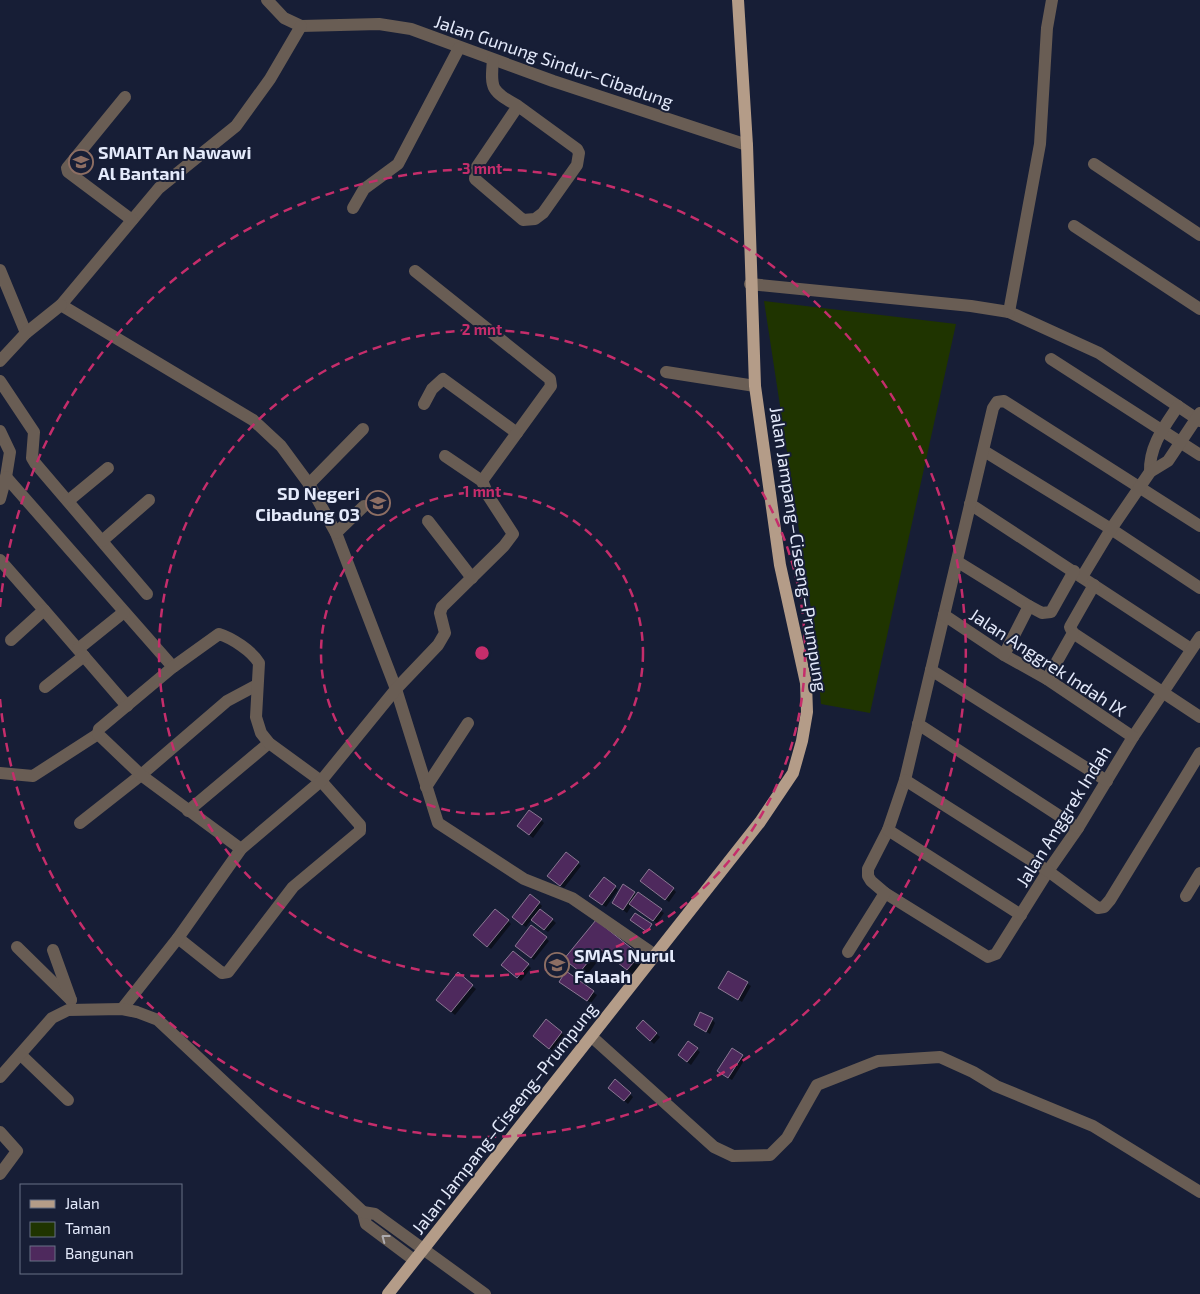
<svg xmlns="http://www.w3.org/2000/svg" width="1200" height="1294" font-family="'Exo 2',sans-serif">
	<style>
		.green { fill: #1f3400 }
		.shadow { fill: #0007 }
		.building { fill: #4e295d; stroke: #8a7792 }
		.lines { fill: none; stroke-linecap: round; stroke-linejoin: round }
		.minor { stroke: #695d54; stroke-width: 12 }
		.major { stroke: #b49c88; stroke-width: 12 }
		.oneway { stroke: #adabb0 }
		.ring { fill: none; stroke: #c52d6b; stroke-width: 2.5; stroke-dasharray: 9 6 }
		.labels { text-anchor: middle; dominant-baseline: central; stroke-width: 4; stroke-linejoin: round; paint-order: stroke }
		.street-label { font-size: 18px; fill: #e4eafb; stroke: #171e36 }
		.poi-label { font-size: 18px; font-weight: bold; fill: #e4eafb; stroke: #171e36; text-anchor: start }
		.centre { fill: #c52d6b; stroke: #171e36; stroke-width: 2.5 }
		.ring-label { font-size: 15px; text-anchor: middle; font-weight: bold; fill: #c52d6b; stroke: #171e36; stroke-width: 4; stroke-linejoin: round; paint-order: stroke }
	</style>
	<rect width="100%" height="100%" fill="#171e36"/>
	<polygon class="green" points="764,301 956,324 870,713 821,704 814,628"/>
	<g class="shadow">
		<polygon points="541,820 544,823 533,838 522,829"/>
		<polygon points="578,863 581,866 564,888 552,879"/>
		<polygon points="645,884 673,889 676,892 669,902"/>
		<polygon points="615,887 618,890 606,907 594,899"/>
		<polygon points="634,893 664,913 657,923 632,905 627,913 613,903"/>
		<polygon points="539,903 542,906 540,909 556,923 548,932 532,919 526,927 517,920"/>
		<polygon points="508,921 511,924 491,949 478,938"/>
		<polygon points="596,921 644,961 633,975 605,952 586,976 571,964"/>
		<polygon points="546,938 549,941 534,960 520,949"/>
		<polygon points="528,965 531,968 521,981 505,968"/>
		<polygon points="728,972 751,986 742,1002 719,988"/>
		<polygon points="567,973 597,995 591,1003 564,985"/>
		<polygon points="472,986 476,989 455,1015 441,1003"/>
		<polygon points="712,1019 715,1023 710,1034 695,1025"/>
		<polygon points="546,1021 565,1036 553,1051 538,1039"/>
		<polygon points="643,1022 660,1037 654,1044 637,1028"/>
		<polygon points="689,1043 700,1052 691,1065 682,1058"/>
		<polygon points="742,1056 745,1059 732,1080 722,1074"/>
		<polygon points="613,1091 630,1094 633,1097 628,1104"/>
	</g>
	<g class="building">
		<polygon points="529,810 542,819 529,835 517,826"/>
		<polygon points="566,852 579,862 560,886 547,876"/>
		<polygon points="649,869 674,888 665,900 640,881"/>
		<polygon points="604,877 616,886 602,905 589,896"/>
		<polygon points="623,884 635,892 623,910 612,903"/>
		<polygon points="638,892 662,909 653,921 629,904"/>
		<polygon points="530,894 540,902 522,925 512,917"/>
		<polygon points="495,909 509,920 487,947 473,935"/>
		<polygon points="540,909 553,919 544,930 531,920"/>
		<polygon points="635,913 652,924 647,932 630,920"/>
		<polygon points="596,920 640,955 627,970 599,948 580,972 564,959"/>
		<polygon points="531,925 547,937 531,958 515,946"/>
		<polygon points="513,951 529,964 517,978 501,965"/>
		<polygon points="566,971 594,991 587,1001 559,982"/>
		<polygon points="728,971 748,982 738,1000 718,988"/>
		<polygon points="458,972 473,985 451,1012 436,1000"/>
		<polygon points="700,1012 713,1018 706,1032 694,1025"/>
		<polygon points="546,1019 562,1032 549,1049 533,1036"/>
		<polygon points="643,1020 657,1033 650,1041 636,1028"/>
		<polygon points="688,1041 698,1048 687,1062 678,1055"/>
		<polygon points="732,1048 743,1055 728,1078 717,1071"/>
		<polygon points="615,1079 631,1093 624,1101 608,1088"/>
	</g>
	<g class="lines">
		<g class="minor">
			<polyline points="267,0 284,18 301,26 379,24 411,29 553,81 747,145"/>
			<polyline points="301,26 270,79 236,126 159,188 61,305 253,420 281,446 309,484 336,533 396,689 438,823 524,879 572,898 655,955"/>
			<path d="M493,60c-3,30 -1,31 25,46l-42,62 -1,11 48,41 12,-1 8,-6 34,-48 2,-12 -2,-4 -59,-43"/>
			<polyline points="125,97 67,168 68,172 132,220"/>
			<polyline points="1094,164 1200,235"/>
			<polyline points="353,208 364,189 398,164 459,48"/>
			<polyline points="1074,226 1200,309"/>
			<polyline points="0,270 26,333"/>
			<polyline points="750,284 971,306 1009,312 1099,353 1200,421"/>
			<polyline points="1009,312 1040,144 1047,28 1052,0"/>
			<polyline points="1051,359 1200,455"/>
			<polyline points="0,361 26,333 61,305"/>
			<polyline points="666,372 755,386"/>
			<polyline points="0,381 34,432 32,458 35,463 147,594"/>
			<polyline points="424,404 432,389 443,379 517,433"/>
			<polyline points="0,431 10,452 6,477"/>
			<polyline points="984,451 1111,529 1200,588"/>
			<polyline points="445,456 482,481"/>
			<path d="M1150,472c-1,-26 14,-45 28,-66"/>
			<polyline points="309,484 363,429"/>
			<polyline points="0,499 6,477 173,667"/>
			<polyline points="68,501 108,468"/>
			<polyline points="970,504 1191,649"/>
			<polyline points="428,521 472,578"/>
			<polyline points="1200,526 1004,401 997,402 993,408 905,780 888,830 868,869 868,876 871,881 885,893 988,957 996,954 1048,871 1078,828 1133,737 1200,637"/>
			<polyline points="336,533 364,506"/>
			<polyline points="102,541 149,500"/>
			<polyline points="0,560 44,610"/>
			<polyline points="958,562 1029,606"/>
			<polyline points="1082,577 1111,529 1150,472 1168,461 1200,413"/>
			<polyline points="944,615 1004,655 1047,679 1133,737"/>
			<polyline points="1073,633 1200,717"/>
			<polyline points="11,640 44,610 127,706"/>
			<polyline points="78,649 124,612"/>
			<polyline points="1004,655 1029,606 1042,613 1051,612 1074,571"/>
			<polyline points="931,670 1107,781"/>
			<polyline points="1047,679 1073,633 1070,627 1094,585"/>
			<polyline points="45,687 84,656"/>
			<polyline points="918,724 1078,828"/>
			<polyline points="0,773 33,776 98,734"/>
			<polyline points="905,780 1048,871 1098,908 1104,907 1110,900 1200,753"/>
			<polyline points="426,787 468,723"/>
			<polyline points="188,811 269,743"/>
			<polyline points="80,823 141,775 227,701 257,685"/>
			<polyline points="888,830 1021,915"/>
			<polyline points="1186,896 1200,873"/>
			<path d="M178,938l44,35 6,-1 65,-85 67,-56v-6l-39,-44 -52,-38 -8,-10 -5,-16 3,-54c-7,-12 -27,-25 -40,-29l-46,33 -74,62 -1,5 43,41 100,74"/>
			<polyline points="17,947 71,1000"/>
			<polyline points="53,950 71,1000"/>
			<polyline points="848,952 885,893"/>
			<polyline points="122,1009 178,938 241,849 321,781 396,689 438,645 445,633 440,613 442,607 504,546 513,534 489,497 482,481 551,386 550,379 415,271"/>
			<polyline points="592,1037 714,1147 733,1156 770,1155 787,1138 817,1085 878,1061 940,1057 973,1072 996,1086 1093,1126 1200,1192"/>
			<polyline points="21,1055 68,1100"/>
			<polyline points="0,1077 52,1018 68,1010 122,1009 137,1012 158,1020 363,1212 366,1224 414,1260"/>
			<polyline points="0,1132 17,1151 0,1174"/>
			<polyline points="363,1212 375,1214 485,1294"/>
		</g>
		<polyline class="major" points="388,1294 760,822 793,773 802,741 807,712 806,683 780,565 755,386 747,145 738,0"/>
	</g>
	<defs><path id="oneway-chevron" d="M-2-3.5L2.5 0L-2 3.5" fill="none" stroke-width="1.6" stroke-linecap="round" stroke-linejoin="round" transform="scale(1.25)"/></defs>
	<use class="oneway" href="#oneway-chevron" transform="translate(385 1238) rotate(-143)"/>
	<g class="ring">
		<circle cx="482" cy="653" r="161"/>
		<circle cx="482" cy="653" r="323"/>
		<path d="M0 607A484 484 0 1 1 0 699"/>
	</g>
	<defs>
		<symbol id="school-ring" viewBox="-11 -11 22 22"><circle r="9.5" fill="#171e36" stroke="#8d6e63" stroke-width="1.5"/><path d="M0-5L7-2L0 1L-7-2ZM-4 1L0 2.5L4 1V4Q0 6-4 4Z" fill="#8d6e63"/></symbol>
	</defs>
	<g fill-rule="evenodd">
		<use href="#school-ring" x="67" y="148" width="28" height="28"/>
		<use href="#school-ring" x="364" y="489" width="28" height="28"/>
		<use href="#school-ring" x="543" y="951" width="28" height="28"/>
	</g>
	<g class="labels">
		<g class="street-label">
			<text transform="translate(554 61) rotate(19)">Jalan Gunung Sindur–Cibadung</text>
			<text transform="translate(799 549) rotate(81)">Jalan Jampang–Ciseeng–Prumpung</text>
			<text transform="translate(1048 662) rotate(33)">Jalan Anggrek Indah IX</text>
			<text transform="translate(1063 816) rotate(-58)">Jalan Anggrek Indah</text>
			<text transform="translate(504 1118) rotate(-52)">Jalan Jampang–Ciseeng–Prumpung</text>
		</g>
		<g class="poi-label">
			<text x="98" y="152">SMAIT An Nawawi<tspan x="98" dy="21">Al Bantani</tspan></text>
			<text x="360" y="493" text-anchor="end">SD Negeri<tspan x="360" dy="21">Cibadung 03</tspan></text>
			<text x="574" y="955">SMAS Nurul<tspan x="574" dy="21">Falaah</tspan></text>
		</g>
	</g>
	<circle cx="482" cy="653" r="8" class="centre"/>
	<g class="ring-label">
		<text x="482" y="174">3 mnt</text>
		<text x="482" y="335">2 mnt</text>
		<text x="482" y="497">1 mnt</text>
	</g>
	<rect x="20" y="1184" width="162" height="90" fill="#171e36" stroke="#697085"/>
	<rect x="30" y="1200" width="25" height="8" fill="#b49c88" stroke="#697085"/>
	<text x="65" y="1209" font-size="15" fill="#e4eafb">Jalan</text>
	<rect x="30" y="1222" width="25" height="15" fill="#1f3400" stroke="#697085"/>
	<text x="65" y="1234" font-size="15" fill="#e4eafb">Taman</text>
	<rect x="30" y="1246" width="25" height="15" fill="#4e295d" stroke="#697085"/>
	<text x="65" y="1259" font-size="15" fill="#e4eafb">Bangunan</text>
</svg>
